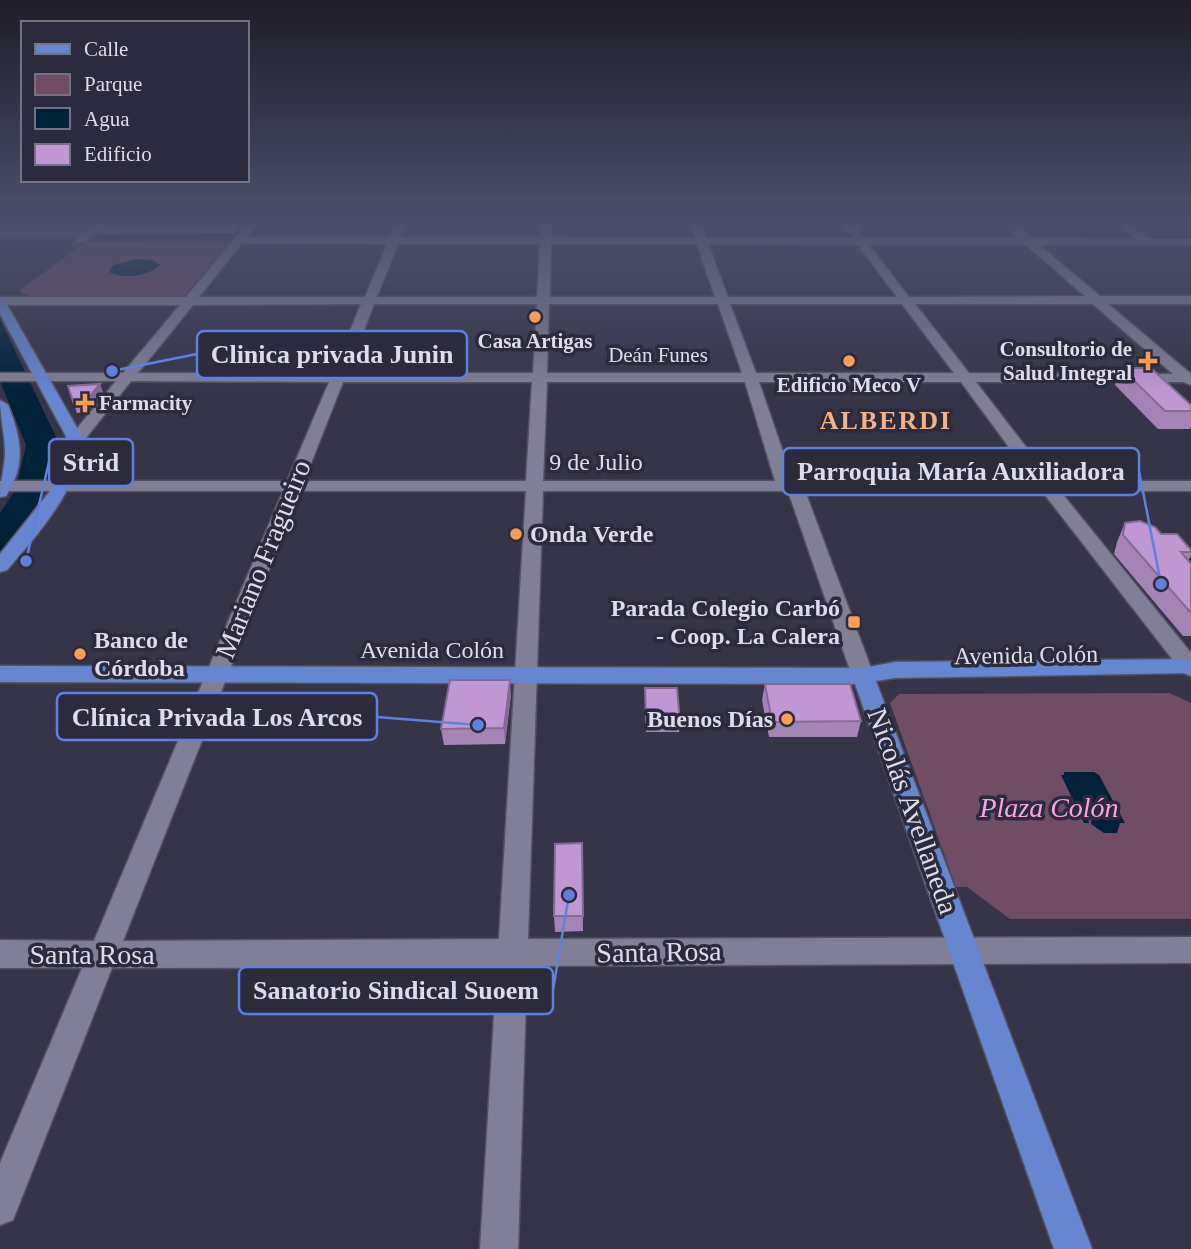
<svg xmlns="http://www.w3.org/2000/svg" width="1191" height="1249" font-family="'Times New Roman',serif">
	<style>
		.green { fill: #6f4d64 }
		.water { fill: #002236 }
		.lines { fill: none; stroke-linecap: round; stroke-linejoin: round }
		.minor-casing { stroke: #535262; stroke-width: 3 }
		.major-casing { stroke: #535262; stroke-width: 3 }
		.minor { fill: #807f95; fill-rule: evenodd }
		.major { fill: #6686d0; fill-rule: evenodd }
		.wall { fill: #a483b5 }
		.shaded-wall { fill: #866a94 }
		.building { fill: #bf98d3; stroke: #866a94; stroke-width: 2 }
		.poi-dot { fill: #fc9d53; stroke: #2c2b3d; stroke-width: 2.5 }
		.labels { text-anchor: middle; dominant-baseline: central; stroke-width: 7; stroke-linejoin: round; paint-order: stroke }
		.far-poi-label { font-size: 21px; font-weight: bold; fill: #dddce9; stroke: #2c2b3d }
		.far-street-label { font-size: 21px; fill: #dddce9; stroke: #2c2b3d }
		.street-label { font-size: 24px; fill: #dddce9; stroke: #2c2b3d }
		.poi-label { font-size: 24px; font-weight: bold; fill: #dddce9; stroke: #2c2b3d; text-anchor: start }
		.far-district-label { font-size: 26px; font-weight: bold; letter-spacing: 2px; fill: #f5b383; stroke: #2c2b3d }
		.near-street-label { font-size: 28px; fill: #dddce9; stroke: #2c2b3d }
		.near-park-label { font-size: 28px; font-style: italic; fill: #f9a4dd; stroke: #2c2b3d }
		.leader { fill: none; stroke: #6080de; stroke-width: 2.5 }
		.callout-dot { fill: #6080de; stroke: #2c2b3d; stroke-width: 2.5 }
		.callout { fill: #2c2b3d; stroke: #6080de; stroke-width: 2.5 }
		.callout-label { font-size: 26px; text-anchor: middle; font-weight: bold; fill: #dddce9 }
	</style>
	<rect width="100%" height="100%" fill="#363548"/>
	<g class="green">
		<polygon points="0,220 96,220 76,236 0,236"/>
		<polygon points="86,242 220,243 226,247 184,296 29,296 19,291"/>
		<polygon points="1162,693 1169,693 1191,703 1191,919 1010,919 967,887 956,887 890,703 899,694"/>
	</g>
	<g class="water">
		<path d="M136,259l17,1 7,5c-12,12 -37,14 -51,7l4,-7z"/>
		<path d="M0,319l56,118c7,46 -30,81 -56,115v-39l16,-24 10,-44 -26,-64z"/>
		<polygon points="1064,772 1094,772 1099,775 1125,823 1120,823 1117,833 1104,833 1091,824 1092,814 1109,814 1101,811 1092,812 1088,818 1089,823 1084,823 1061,775 1064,775"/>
	</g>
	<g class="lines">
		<defs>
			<g id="minor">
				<polygon points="98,220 109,220 85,242 77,242 77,238"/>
				<path d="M250,220h10l-13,17h143l7,-17h10l-7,17h141l1,-17h10v17l143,1 -6,-18h10l7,18h147l-13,-18h10l14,18h155l-20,-18h11l22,18 103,1 -21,-19h11l24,19h42v6h-152l61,51h91v8h-83l83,70v11l-8,-3h-207l76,99h139v10h-131l131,162v23l-8,-3 -141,-182h-237l69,185 -3,5 -8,3 -8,-3 -3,-5 -64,-185h-245l-15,448 663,-2v26l-664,3 -9,283h-38l17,-282 -385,1 -99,252 -13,5v-62l82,-195h-82v-28l94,1 189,-450h-283v-10h287l42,-99 -198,-1 -49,62h-12l-2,-3 2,-3 46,-56h-116v-8h123l57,-68h-180v-8h186zM242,243l145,1 -22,53h-166zM398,244h142l-3,53h-160zM551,244h146l18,53h-165zM708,244l150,1 39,52h-169zM869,245h157l59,51 -176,1zM361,304l-28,69h-195l55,-68zM374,304h163l-4,69h-186zM549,304h169l24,69h-195zM730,304h172l52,69h-198zM915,304h178l80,70 -204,-1zM343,382h189l-6,99h-222zM547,382h198l30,99h-232zM759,382h202l73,99h-238l-4,-3zM300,491h226l-27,448 -376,2z"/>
			</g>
			<g id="major">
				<path d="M0,299l6,4 78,137c-8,52 -44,92 -77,130l-7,2v-18l50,-63 15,-35 3,-16 -68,-126z"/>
				<path d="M0,400l8,5c13,33 19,59 -2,91l-6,1c0,-16 5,-30 5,-45 0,-18 -5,-34 -5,-52z"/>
				<polygon points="1191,659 1191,673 895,678 876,681 1092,1249 1054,1249 855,684 0,682 0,666 863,668 895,662"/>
			</g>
		</defs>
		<use href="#minor" class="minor-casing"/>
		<use href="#major" class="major-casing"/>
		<use href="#minor" class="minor"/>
		<use href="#major" class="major"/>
	</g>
	<g class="wall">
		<polygon points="247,220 235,233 99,234 95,221"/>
		<polygon points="1121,368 1191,405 1191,426 1190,429 1158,429 1115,385"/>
		<polygon points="100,384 103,393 87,412 77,413 68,386"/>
		<polygon points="1125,523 1161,534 1191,550 1191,555 1188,561 1191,564 1191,636 1183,636 1114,554 1117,542"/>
		<polygon points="765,684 861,721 857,737 769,737 762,700"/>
		<polygon points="645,688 680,722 679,732 646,732"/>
		<polygon points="511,695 505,744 444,745 441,729"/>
		<polygon points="582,843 583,931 555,932 554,916"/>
	</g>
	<g class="shaded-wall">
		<polygon points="232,220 247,220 235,233"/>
		<polygon points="100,384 103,393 87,412 84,403"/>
		<polygon points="510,680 511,695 505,744 504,728"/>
	</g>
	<g class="building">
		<polygon points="96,220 217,220 95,221"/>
		<polygon points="1121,368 1151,368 1191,405 1191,411 1165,411"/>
		<polygon points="100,384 84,403 74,404 68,386"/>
		<polygon points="1140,521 1155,527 1161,534 1177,534 1191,550 1191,552 1181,552 1191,564 1191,613 1123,535 1125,523"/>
		<polygon points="450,680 510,680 504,728 441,729"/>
		<polygon points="765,684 850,684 861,721 772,722"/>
		<polygon points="645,688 677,688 680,722 646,722"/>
		<polygon points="582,843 583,916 554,916 555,844"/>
	</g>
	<linearGradient id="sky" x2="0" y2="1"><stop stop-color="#1e1d28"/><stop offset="0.56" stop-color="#4c516a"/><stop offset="1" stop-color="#4c516a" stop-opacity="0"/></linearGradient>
	<rect width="1191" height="395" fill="url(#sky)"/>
	<g class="poi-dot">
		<circle cx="535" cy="317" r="7"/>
		<circle cx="849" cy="361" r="7"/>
		<path d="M1144.5 350.5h7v7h7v7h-7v7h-7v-7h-7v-7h7z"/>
		<path d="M81.5 392.5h7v7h7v7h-7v7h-7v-7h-7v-7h7z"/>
		<circle cx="516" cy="534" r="7"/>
		<rect x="847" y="615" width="14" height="14" rx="3.5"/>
		<circle cx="80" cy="654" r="7"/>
		<circle cx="787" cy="719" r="7"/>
	</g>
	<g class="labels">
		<g class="far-poi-label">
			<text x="535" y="341">Casa Artigas</text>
			<text x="1132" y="349" text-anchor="end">Consultorio de<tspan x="1132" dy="24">Salud Integral</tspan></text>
			<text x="849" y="385">Edificio Meco V</text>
			<text x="99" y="403" text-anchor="start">Farmacity</text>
		</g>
		<g class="far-street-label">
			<text x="658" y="355">Deán Funes</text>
		</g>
		<g class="street-label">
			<text x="596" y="462">9 de Julio</text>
			<text x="432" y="650">Avenida Colón</text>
			<text transform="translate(1026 655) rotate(-1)">Avenida Colón</text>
		</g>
		<g class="poi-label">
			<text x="530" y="534">Onda Verde</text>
			<text x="840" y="608" text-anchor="end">Parada Colegio Carbó<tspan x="840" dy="28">- Coop. La Calera</tspan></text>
			<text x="94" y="640">Banco de<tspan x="94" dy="28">Córdoba</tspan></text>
			<text x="773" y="719" text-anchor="end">Buenos Días</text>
		</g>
		<g class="far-district-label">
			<text x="886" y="420">ALBERDI</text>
		</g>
		<g class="near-street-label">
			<text transform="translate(263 559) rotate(-68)">Mariano Fragueiro</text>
			<text transform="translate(913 811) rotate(70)">Nicolás Avellaneda</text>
			<text transform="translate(659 952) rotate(-1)">Santa Rosa</text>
			<text x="92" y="954">Santa Rosa</text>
		</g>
		<g class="near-park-label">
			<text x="1049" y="807">Plaza Colón</text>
		</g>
	</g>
	<path class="leader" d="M112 371L197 354M26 561L49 462M1161 584L1139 471M478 725L377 717M569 895L553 990"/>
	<g class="callout-dot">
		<circle cx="112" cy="371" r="7"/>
		<circle cx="26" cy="561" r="7"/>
		<circle cx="1161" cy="584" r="7"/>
		<circle cx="478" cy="725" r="7"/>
		<circle cx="569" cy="895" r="7"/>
	</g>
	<g class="callout">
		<rect x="197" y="331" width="270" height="47" rx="7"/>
		<rect x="49" y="439" width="84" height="47" rx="7"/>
		<rect x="783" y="448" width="356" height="47" rx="7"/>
		<rect x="57" y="693" width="320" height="47" rx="7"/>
		<rect x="239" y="967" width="314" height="47" rx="7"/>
	</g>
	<g class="callout-label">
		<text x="332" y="363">Clinica privada Junin</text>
		<text x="91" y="471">Strid</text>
		<text x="961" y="480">Parroquia María Auxiliadora</text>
		<text x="217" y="726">Clínica Privada Los Arcos</text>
		<text x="396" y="999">Sanatorio Sindical Suoem</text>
	</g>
	<rect x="21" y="21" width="228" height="161" fill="#2c2b3d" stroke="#737282" stroke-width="2"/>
	<rect x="35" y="44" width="35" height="10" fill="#6686d0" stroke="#737282" stroke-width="2"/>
	<text x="84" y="56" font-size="21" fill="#dddce9">Calle</text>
	<rect x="35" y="74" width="35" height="21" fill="#6f4d64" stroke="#737282" stroke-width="2"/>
	<text x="84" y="91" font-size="21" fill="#dddce9">Parque</text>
	<rect x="35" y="108" width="35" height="21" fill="#002236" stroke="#737282" stroke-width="2"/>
	<text x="84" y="126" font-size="21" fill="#dddce9">Agua</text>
	<rect x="35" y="144" width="35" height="21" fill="#bf98d3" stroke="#737282" stroke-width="2"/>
	<text x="84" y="161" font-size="21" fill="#dddce9">Edificio</text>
</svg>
